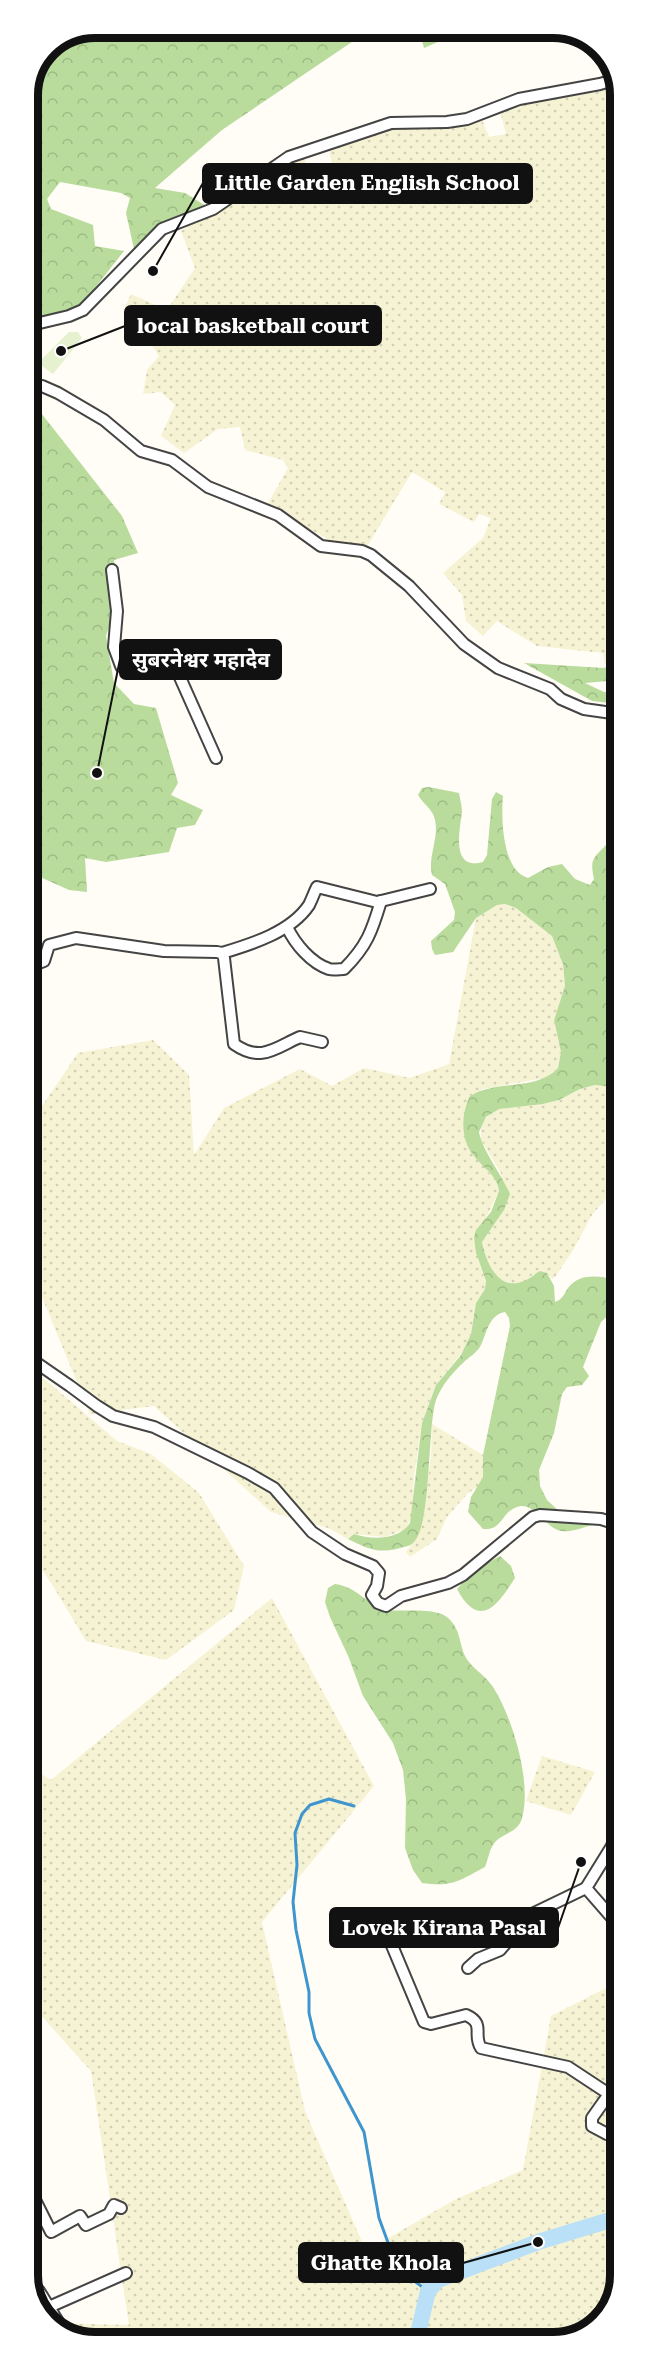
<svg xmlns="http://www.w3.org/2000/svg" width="647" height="2370" font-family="'Roboto Serif','Noto Sans Devanagari',serif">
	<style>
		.farmland { fill: url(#farmland-dots) }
		.forest { fill: url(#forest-crowns) }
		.pitch { fill: #e6f2cf }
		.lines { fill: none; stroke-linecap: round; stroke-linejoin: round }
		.stream { stroke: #3f96cf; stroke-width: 3 }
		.river { stroke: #b9e0f7; stroke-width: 16 }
		.minor-casing { stroke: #444; stroke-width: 14 }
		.minor { stroke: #fff; stroke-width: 10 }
		.rim { fill: none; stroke: #111; stroke-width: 8 }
		.leader { fill: none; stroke: #111; stroke-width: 2 }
		.callout-dot { fill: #111; stroke: #fff; stroke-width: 2 }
		.callout { fill: #111; stroke: #111; stroke-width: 2 }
		.callout-label { font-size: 21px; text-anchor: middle; font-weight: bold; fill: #fff }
	</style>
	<defs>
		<pattern id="farmland-dots" width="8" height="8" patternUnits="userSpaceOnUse" patternTransform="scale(1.5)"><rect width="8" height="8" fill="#f6f3d4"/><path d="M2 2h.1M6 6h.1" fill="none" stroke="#d2cfb5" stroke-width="1.8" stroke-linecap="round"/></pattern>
		<pattern id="forest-crowns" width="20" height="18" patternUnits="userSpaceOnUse" patternTransform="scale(1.5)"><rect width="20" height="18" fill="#b9dc9c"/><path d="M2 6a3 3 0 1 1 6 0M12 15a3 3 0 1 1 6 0" fill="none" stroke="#9ebc85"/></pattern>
	</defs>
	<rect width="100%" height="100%" fill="#fffdf5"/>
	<g class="farmland">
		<polygon points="619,84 619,657 605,664 603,653 537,646 497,621 483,636 466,621 462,595 443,573 483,538 491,518 479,514 474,522 439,504 445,492 412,472 368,545 331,541 267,505 288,468 283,460 245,450 240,427 218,429 184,453 161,436 175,405 161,392 143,394 147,370 159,356 149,341 153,331 125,307 131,294 167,310 195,268 181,231 303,155 312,179 334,173 328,145 381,129 481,117 489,137 506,134 500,111 530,100"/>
		<polygon points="505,904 516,908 540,926 552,936 559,949 563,964 565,987 554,1020 561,1052 558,1068 545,1078 483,1089 470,1096 488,1172 494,1176 499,1191 486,1218 478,1260 486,1282 485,1289 476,1303 471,1334 465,1349 440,1379 433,1392 422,1423 414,1477 412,1515 406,1529 385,1537 354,1534 348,1539 328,1528 271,1512 154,1406 90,1414 28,1263 28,1131 30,1124 78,1053 153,1040 189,1075 194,1155 224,1108 300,1069 332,1086 364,1068 410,1078 449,1064 476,918 497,905"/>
		<polygon points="595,1085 619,1088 619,1189 610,1194 592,1215 572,1252 555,1277 552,1279 547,1273 533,1274 527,1281 513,1284 499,1279 488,1265 482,1242 504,1210 501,1173 481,1140 481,1124 492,1112 499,1109 543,1104 560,1100 580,1089"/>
		<polygon points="28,1365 117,1441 151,1454 199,1493 244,1566 234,1610 166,1660 86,1641 53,1586 28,1549"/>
		<polygon points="432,1424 483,1455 483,1477 480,1485 467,1494 447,1517 437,1539 410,1557 406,1552 416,1538 424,1507 431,1458"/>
		<polygon points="272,1598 374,1786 262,1922 305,2111 366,2251 456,2199 523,2170 551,2016 620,1981 620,2276 606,2317 566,2342 90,2343 50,2326 48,2323 129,2325 91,2071 28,2001 28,1766 51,1780"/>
		<polygon points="542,1756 595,1772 571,1815 526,1801"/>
	</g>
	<g class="forest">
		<polygon points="95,27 374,27 222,130 155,188 185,193 206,206 160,226 134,249 126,213 130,198 121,193 60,182 47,199 51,209 93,225 95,246 124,251 83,303 70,312 27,319 27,94 47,47"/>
		<polygon points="418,27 446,27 447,38 424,48"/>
		<polygon points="27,395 122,516 138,553 114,560 118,598 106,636 114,683 134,704 156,708 178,783 171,795 203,810 195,825 177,828 169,852 106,862 85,858 87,892 69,890 29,872 27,869"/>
		<polygon points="619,660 619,680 585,683 604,692 619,693 619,704 592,701 524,663 604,668"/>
		<path d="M429,787l30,6c1,6 3,13 3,19 -2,17 -12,59 21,50l4,-7 5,-56 4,-7 7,4c-2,22 -1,75 25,82l20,-11 14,-3 13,15 15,6 4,-6c-4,-19 -2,-20 12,-34l7,1 4,7 2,23v135l-3,17 3,2v58l-24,-3 -15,4 -21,11 -16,4 -44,5 -13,8 -7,15c4,20 22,41 31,62l-6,16 -22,32c4,20 16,50 42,39 6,-2 10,-7 16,-10l7,2 7,13 1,16c8,-3 9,-8 13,-14 13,-17 33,-11 51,-8v25l-18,17 -18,45 6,9 -7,9 -15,2 -5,7 -8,39 -15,37 1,16 7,14 12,11 39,12c-11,3 -26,10 -37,8 -15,-3 -25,-26 -40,-25 -20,3 -17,25 -38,23l-15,-17 3,-15 12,-20v-22l27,-129 -1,-8 -4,-6c-17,3 -18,22 -25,35 -4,6 -12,11 -17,16 -11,10 -21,22 -27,37 -9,28 -4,126 -23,143 -3,3 -9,4 -13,5 -22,6 -32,1 -52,-9l6,-5c18,6 45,6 56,-11l12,-100 14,-38 25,-30 10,-21 5,-31 9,-14 1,-8 -10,-28 -2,-16 2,-7 15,-18 8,-21c-2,-16 -16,-23 -25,-35 -14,-16 -13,-42 -4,-60 27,-17 65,-4 88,-28l3,-16 -7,-32 11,-34 -2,-22 -11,-28 -36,-28 -11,-4 -8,1 -21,13 -23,34 -18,3 -3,-6 -1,-8 23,-21 1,-8 -10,-28 -13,-9c-5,-20 10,-41 1,-61 -4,-7 -11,-12 -15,-19l4,-7z"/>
		<path d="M500,1556l11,10 4,12c-16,25 -35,54 -58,11l16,-18z"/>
		<path d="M335,1584c25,4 29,19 49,26 17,2 50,-3 63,7 16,13 11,32 22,45 7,9 17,14 24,25 20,31 39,96 29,131 -4,16 -22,15 -29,27 -4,6 -5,15 -8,22 -27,14 -31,20 -63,16l-9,-13 -8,-22 1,-49 -3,-29 -10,-27 -30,-47 -14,-38 -19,-41 -5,-15 3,-14z"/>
	</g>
	<polygon class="pitch" points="69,332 78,332 82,338 53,374 38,363"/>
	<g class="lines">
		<polyline class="stream" points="354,1806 329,1799 310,1805 302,1814 295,1833 297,1865 293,1902 296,1930 309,1992 309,2013 315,2039 364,2132 379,2218 390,2248 406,2275 428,2291"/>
		<polyline class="river" points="416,2342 428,2291 438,2280 538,2242 620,2217"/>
		<defs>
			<g id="minor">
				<polyline points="27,326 69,316 83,310 162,229 213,209 289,157 391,123 447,122 467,119 519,99 600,84 617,79"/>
				<polyline points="27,385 42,386 58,393 104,420 141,451 172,460 208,487 278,515 321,546 362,551 371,555 409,586 464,644 498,668 550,689 561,699 584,709 619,714"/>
				<path d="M112,570l5,41 -3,36 7,19c17,0 32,-12 49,-11l46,103"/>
				<path d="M287,927c8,17 24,36 42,42 4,1 11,0 15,0 23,-23 28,-38 37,-68"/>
				<path d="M222,953c30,-9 69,-21 87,-48 3,-6 5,-12 8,-18l60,15 53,-13"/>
				<path d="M28,967l16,-6 5,-16 27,-7 88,13 53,1 5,1 2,5 10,86c27,19 41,4 66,-7l22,5"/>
				<polyline points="28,1357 70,1386 97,1406 113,1416 154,1427 248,1473 274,1488 312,1532 345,1554 373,1566 379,1573 377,1586 372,1595 378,1603 386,1606 401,1596 448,1583 463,1575 533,1517 540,1515 601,1519 620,1525"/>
				<polyline points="620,1816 612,1846 586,1888 620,1927"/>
				<path d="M388,1936l36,86 7,2 35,-9c20,9 6,19 15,33l87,19 41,27 -17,24v8l15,8 13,1"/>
				<polyline points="468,1968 478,1959 500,1950 530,1915 586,1888"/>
				<polyline points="28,2206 36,2202 51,2232 80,2216 86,2225 109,2214 114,2205 121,2208"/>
				<polyline points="28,2280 39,2291 65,2333"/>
				<polyline points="49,2307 126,2273"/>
			</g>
		</defs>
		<use href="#minor" class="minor-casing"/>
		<use href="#minor" class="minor"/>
	</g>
	<path d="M0 0H647V2370H0ZM95 38H553A57 57 0 0 1 610 95V2275A57 57 0 0 1 553 2332H95A57 57 0 0 1 38 2275V95A57 57 0 0 1 95 38Z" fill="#fff" fill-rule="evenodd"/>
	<path class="rim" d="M95 38H553A57 57 0 0 1 610 95V2275A57 57 0 0 1 553 2332H95A57 57 0 0 1 38 2275V95A57 57 0 0 1 95 38Z"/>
	<path class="leader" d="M153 271L203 183M61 351L125 326M97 773L120 659M581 1862L558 1928M538 2242L463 2263"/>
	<g class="callout-dot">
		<circle cx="153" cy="271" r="6"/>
		<circle cx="61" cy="351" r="6"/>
		<circle cx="97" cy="773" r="6"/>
		<circle cx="581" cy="1862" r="6"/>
		<circle cx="538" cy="2242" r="6"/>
	</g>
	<g class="callout">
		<rect x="203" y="164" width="329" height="39" rx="6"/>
		<rect x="125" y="306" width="256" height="39" rx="6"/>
		<rect x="120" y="640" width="161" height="39" rx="6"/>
		<rect x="330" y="1908" width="228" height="39" rx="6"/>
		<rect x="299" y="2243" width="164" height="39" rx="6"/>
	</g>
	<g class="callout-label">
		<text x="367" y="190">Little Garden English School</text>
		<text x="253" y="333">local basketball court</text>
		<text x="201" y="667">सुबरनेश्वर महादेव</text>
		<text x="444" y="1935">Lovek Kirana Pasal</text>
		<text x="381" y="2270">Ghatte Khola</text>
	</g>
</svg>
